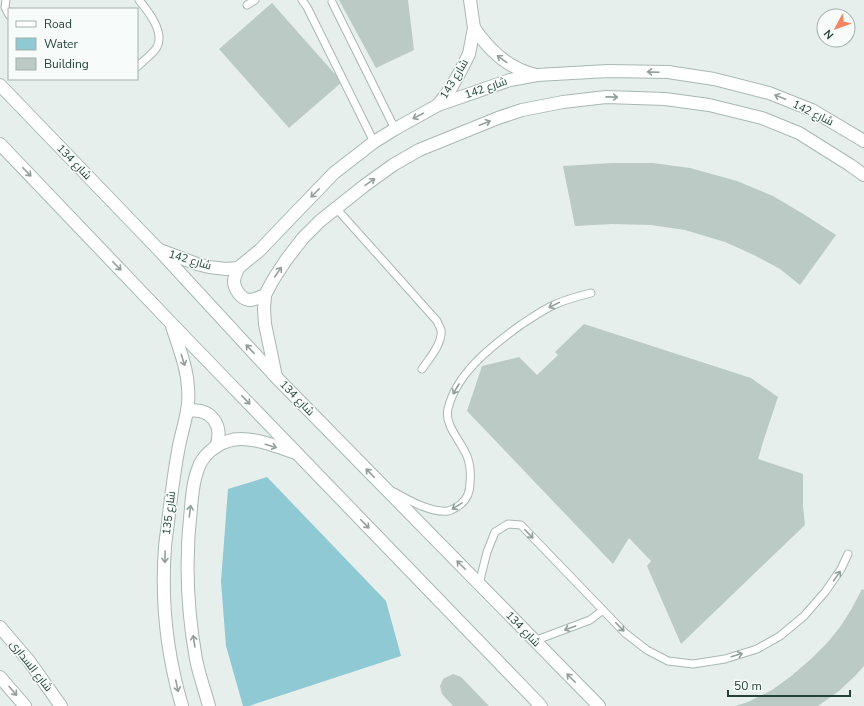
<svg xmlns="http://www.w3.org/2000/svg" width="864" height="706" font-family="'Nunito Sans',Cairo,sans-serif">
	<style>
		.water { fill: #8ec9d4 }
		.building { fill: #bbcac4 }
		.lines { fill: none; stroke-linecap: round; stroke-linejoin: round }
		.service-casing { stroke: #a8b8b2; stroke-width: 9 }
		.minor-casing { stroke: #a8b8b2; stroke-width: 14 }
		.tertiary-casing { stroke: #a8b8b2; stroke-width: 14 }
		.service { stroke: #fff; stroke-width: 7 }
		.minor { stroke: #fff; stroke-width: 12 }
		.tertiary { stroke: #fff; stroke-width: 12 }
		.oneway { stroke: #92a09c }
		.labels { text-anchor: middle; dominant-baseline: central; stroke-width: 3; stroke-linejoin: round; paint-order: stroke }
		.street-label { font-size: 11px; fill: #24423a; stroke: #f7fbf9 }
	</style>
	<rect width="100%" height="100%" fill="#e6efeb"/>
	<polygon class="water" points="267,477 386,601 401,656 249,706 243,706 226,646 221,582 228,489"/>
	<g class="building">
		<polygon points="339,0 408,0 414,50 376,68"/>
		<polygon points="272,3 342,82 289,128 219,49"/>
		<polygon points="611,163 653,163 690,168 737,181 773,196 805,215 836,235 800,285 780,269 754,255 725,242 685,230 651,225 612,224 575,226 563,166"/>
		<polygon points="584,324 751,378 778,397 763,442 758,459 803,474 803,506 805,525 681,644 647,566 651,561 629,538 613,564 467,411 482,366 519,357 537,375 558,355 555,352"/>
		<polygon points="862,589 864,590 864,666 856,675 839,691 818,706 735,706 748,702 772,690 790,677 811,659 828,642 840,627 851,610"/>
		<polygon points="453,674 461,677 489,706 453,706 442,694 440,686 443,679"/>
	</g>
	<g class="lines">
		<defs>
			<g id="service">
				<polyline points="6,0 5,7 9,15"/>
				<polyline points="302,0 307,7 374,142"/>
				<polyline points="332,2 395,129"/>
				<polyline points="247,5 255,0"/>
				<path d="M137,67c6,-6 16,-13 20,-20 8,-15 -9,-36 -18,-47"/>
				<path d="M336,208l101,113c1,3 3,6 4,9 2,13 -12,29 -19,39"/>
				<path d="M394,492c14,8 37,21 54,19 4,-1 9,-4 13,-7 6,-5 9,-13 9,-21 1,-10 0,-19 -3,-27 -6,-15 -23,-31 -19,-47 8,-36 45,-64 74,-85 11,-7 22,-15 34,-20 11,-5 23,-8 35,-11"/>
				<polyline points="479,584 487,552 495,532 508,524 521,525 625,633 647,650 668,661 693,664 725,659 757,649 780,636 804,616 825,592 841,569 848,554"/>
				<polyline points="534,641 590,620 603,610"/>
			</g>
			<g id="minor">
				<path d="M474,28c11,16 23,30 41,39 6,4 14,6 21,8"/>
				<polyline points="0,85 158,249 276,377 599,706"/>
				<polyline points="438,105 451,88 461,70 469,54 474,28 470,0"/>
				<polyline points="0,144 171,323 541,706"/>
				<polyline points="160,250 197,264 209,267 226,269 238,268 260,250 280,229 334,173 374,142 395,129 438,105 510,80 537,75 608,71 668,72 714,79 769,93 812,110 864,141"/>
				<path d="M238,268c-1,4 -4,9 -4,13 0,8 7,18 15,19 6,0 11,-3 16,-5"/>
				<path d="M172,326c6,20 15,40 16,62 2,18 -4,36 -8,53 -5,24 -8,48 -11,73 -1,11 -3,22 -4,33 -4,53 2,108 17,159"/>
				<polyline points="276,377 265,324 264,309 265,295 273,280 286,260 303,238 320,221 364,186 393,165 419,150 498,118 522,110 563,102 606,97 665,99 709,105 762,118 799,133 850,165 864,175"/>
				<path d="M187,411c24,-4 37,14 29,36"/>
				<path d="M209,706c-4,-15 -10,-31 -13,-47 -9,-50 -11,-101 -5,-151 1,-13 2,-27 7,-39 4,-13 17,-24 30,-28 20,-7 49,6 68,12"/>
			</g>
			<g id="tertiary">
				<polyline points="0,627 29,661 61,706"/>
				<polyline points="0,677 25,706"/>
			</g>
		</defs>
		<use href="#service" class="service-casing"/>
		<use href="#minor" class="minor-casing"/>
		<use href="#tertiary" class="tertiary-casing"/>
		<use href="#service" class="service"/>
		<use href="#minor" class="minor"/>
		<use href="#tertiary" class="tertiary"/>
	</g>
	<defs><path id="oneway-shaft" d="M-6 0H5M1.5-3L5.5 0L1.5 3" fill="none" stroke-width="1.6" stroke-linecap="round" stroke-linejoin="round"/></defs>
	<g class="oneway">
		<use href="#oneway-shaft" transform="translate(502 59) rotate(-144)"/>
		<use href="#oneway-shaft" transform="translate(653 72) rotate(-178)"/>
		<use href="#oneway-shaft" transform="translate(612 97) rotate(1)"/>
		<use href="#oneway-shaft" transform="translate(780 97) rotate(-158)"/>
		<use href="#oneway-shaft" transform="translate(418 116) rotate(152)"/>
		<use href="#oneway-shaft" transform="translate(485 123) rotate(-21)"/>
		<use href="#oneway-shaft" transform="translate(27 172) rotate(46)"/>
		<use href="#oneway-shaft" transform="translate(370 182) rotate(-35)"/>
		<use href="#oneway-shaft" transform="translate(315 193) rotate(135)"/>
		<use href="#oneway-shaft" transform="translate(117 266) rotate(46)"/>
		<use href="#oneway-shaft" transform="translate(278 272) rotate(-56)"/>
		<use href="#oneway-shaft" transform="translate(554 305) rotate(154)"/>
		<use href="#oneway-shaft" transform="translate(250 349) rotate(-133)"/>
		<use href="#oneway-shaft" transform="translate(183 360) rotate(72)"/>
		<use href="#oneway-shaft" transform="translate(456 389) rotate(121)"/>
		<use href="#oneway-shaft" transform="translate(246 400) rotate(46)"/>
		<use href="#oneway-shaft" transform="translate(271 446) rotate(17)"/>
		<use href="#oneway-shaft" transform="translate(370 473) rotate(-134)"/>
		<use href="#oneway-shaft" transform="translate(457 506) rotate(148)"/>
		<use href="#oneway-shaft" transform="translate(190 511) rotate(-83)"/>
		<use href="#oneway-shaft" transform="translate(365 524) rotate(46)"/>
		<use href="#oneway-shaft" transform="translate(529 534) rotate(46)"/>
		<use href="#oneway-shaft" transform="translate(165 557) rotate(91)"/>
		<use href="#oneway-shaft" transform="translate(461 565) rotate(-135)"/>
		<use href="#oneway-shaft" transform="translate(837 576) rotate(-55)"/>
		<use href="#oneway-shaft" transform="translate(620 627) rotate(46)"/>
		<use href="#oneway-shaft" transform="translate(570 628) rotate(160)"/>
		<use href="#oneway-shaft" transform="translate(194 641) rotate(-98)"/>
		<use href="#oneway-shaft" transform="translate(737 655) rotate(-17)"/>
		<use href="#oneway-shaft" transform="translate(571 678) rotate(-135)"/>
		<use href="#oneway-shaft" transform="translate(177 686) rotate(78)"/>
		<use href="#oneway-shaft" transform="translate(13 691) rotate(49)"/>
	</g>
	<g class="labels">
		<g class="street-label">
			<text transform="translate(454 79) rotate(-59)">شارع 143</text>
			<text transform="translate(486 88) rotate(-19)">شارع 142</text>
			<text transform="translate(813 113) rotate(26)">شارع 142</text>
			<text transform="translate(74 162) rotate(46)">شارع 134</text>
			<text transform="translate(190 260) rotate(17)">شارع 142</text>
			<text transform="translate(297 398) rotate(46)">شارع 134</text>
			<text transform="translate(169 513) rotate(-83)">شارع 135</text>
			<text transform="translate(523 629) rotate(46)">شارع 134</text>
			<text transform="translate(31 666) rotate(52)">شارع السدارى</text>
		</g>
	</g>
	<rect x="8" y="8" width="130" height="72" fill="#f7fbf9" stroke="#a3b1ad"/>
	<rect x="16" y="21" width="20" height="6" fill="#ffffff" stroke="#a3b1ad"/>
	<text x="44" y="28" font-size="12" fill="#24423a">Road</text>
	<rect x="16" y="38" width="20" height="12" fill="#8ec9d4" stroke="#a3b1ad"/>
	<text x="44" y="48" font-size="12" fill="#24423a">Water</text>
	<rect x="16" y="58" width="20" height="12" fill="#bbcac4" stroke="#a3b1ad"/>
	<text x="44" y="68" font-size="12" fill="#24423a">Building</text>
	<g transform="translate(836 28) rotate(229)"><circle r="19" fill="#f7fbf9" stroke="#a3b1ad"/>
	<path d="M0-3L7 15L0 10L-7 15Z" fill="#f4845f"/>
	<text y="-6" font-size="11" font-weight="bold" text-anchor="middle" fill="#24423a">N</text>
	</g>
	<path d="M728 690v6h122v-6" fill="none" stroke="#24423a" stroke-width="2"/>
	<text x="734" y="690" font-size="12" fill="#24423a" stroke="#f7fbf9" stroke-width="3" paint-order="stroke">50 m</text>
</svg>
